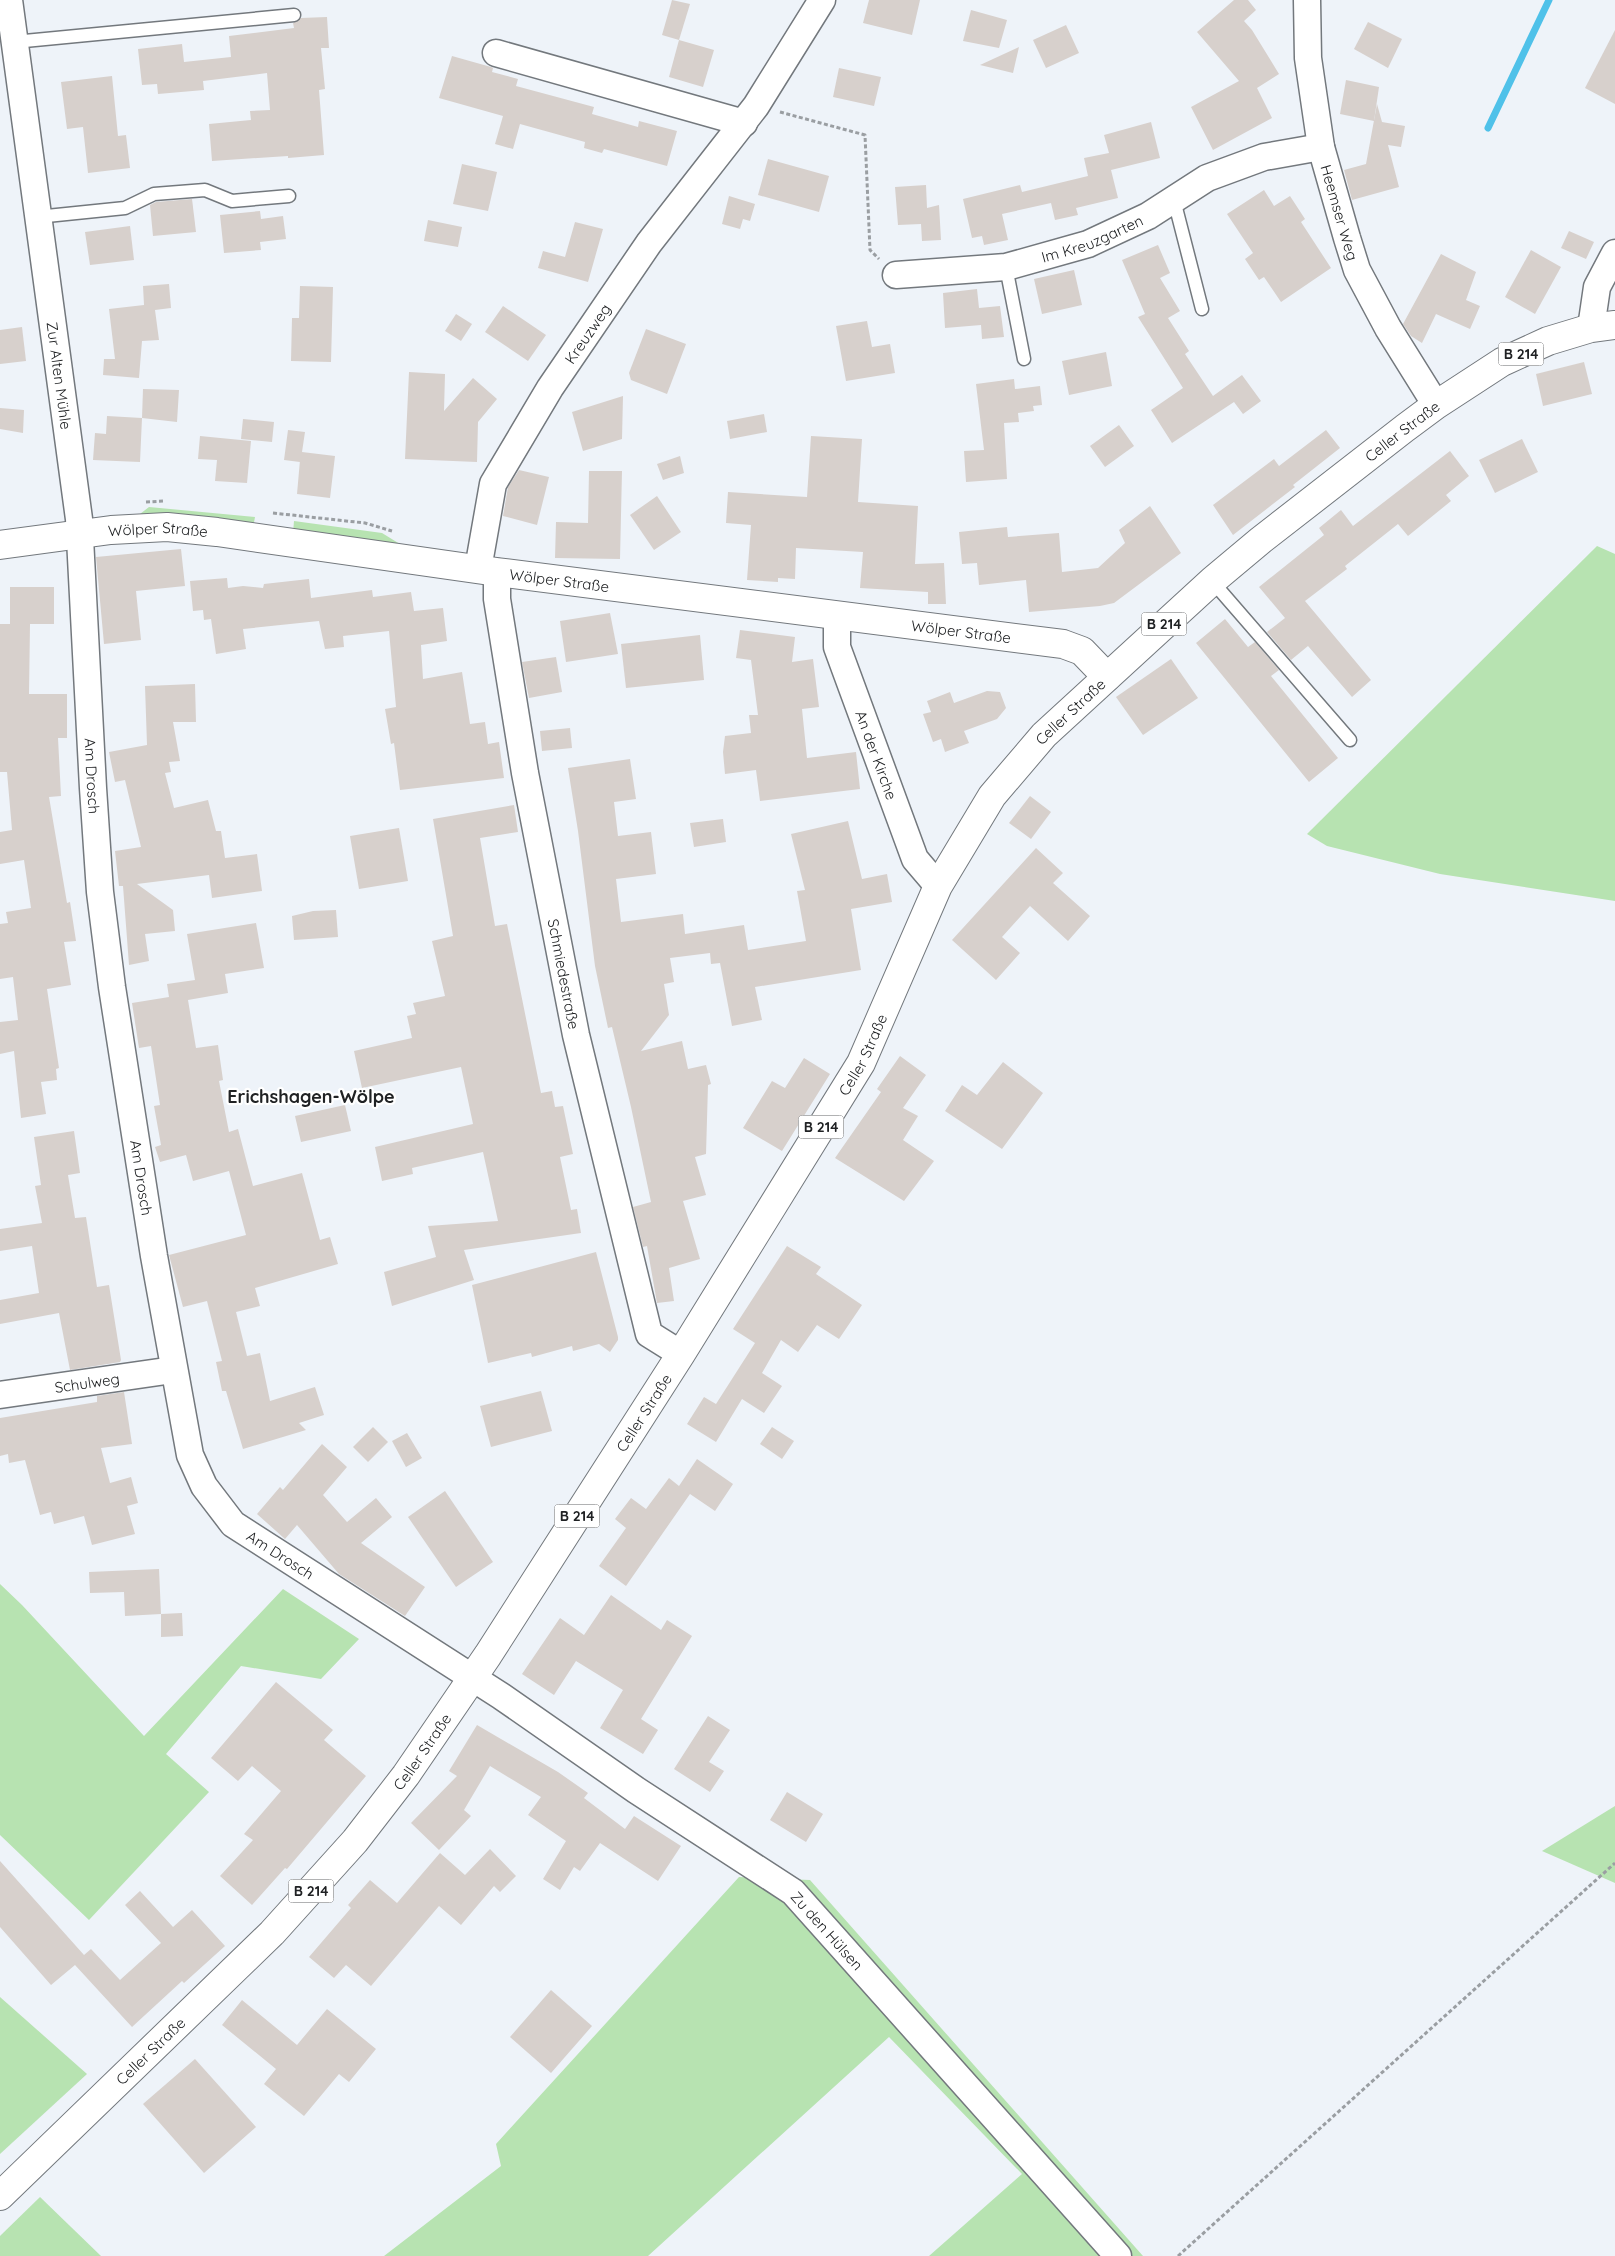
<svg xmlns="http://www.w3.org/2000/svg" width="1615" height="2256" font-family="Quicksand,sans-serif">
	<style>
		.green { fill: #b7e3b1 }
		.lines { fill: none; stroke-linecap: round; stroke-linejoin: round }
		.stream { stroke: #4fc1e9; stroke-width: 7 }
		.building { fill: #d7d0cc }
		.service-casing { stroke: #73787d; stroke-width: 15 }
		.minor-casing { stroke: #73787d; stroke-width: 29 }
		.tertiary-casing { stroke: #73787d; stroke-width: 30 }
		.primary-casing { stroke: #73787d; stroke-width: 30 }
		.path { stroke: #9a9ea2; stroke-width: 3; stroke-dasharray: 4 2.5; stroke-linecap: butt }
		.service { stroke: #fff; stroke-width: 12 }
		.minor { stroke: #fff; stroke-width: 26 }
		.tertiary { stroke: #fff; stroke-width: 28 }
		.primary { stroke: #fff; stroke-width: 28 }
		.labels { text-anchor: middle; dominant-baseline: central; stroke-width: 4.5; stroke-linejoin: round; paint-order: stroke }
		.shield { fill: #fff; stroke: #636466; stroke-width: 1 }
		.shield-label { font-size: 14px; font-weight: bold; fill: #202224 }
		.street-label { font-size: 15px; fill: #202224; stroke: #fff }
		.quarter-label { font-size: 18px; font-weight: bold; fill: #202224; stroke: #fff }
	</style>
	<rect width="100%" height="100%" fill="#eef3f9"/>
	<g class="green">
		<polygon points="149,507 255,517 253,528 131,521"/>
		<polygon points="294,521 382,533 408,549 293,533"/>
		<polygon points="1597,546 1615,554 1615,901 1440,874 1327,846 1307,834"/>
		<polygon points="0,1584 22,1605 144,1736 283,1589 359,1639 321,1679 241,1666 166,1754 209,1792 89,1920 0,1835"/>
		<polygon points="1615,1806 1615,1883 1542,1851"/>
		<polygon points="739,1877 810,1880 1143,2256 929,2256 1022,2174 889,2037 648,2256 384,2256 501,2166 496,2144"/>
		<polygon points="0,1997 87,2074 0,2154"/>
		<polygon points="40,2197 101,2256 0,2256 0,2236"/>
	</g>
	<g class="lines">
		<polyline class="stream" points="1488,128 1549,0"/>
	</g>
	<g class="building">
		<polygon points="672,0 690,4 679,40 662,35"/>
		<polygon points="869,0 920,0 912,35 863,23"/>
		<polygon points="1234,0 1248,0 1256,10 1244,21 1252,30 1279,74 1257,88 1272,118 1213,150 1191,107 1239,81 1197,32"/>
		<polygon points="971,10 1007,20 999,48 963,41"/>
		<polygon points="327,17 329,48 321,48 325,89 319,90 324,155 288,158 288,156 212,161 209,124 251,120 250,111 270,110 267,73 203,81 204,90 158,94 157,84 142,85 138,49 182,44 184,62 231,57 229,36 294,28 293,23 301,18"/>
		<polygon points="1368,22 1402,39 1388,68 1354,49"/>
		<polygon points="1066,25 1079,53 1046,68 1033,40"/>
		<polygon points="1615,30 1615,104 1585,88"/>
		<polygon points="679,40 714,50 703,87 669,77"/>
		<polygon points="1019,47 1013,73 980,65"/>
		<polygon points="452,56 491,67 493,68 492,72 518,79 516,86 594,107 592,114 638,127 639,121 677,131 667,166 604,149 602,153 584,148 585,142 520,124 513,149 495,144 503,116 439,98"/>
		<polygon points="839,68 881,77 874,106 833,97"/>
		<polygon points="112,76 118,136 126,135 130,168 88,173 83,127 67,129 61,82"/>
		<polygon points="1346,80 1379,87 1374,121 1340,114"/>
		<polygon points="1377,104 1382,122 1405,126 1401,147 1388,145 1399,187 1352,200 1344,170 1366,164"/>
		<polygon points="1151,122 1160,158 1111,170 1118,198 1076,208 1078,215 1055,220 1051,203 1002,214 1008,240 984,245 982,236 972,238 963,199 1020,185 1022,192 1088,176 1084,158 1109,153 1104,135"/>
		<polygon points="768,159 829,176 819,212 758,195"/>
		<polygon points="462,164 497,172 488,211 453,204"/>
		<polygon points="926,185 927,208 939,205 941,240 922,241 921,224 898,225 895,187"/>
		<polygon points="1264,190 1274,206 1290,196 1305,219 1301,222 1331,268 1281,302 1264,277 1259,280 1245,259 1253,253 1227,214"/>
		<polygon points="729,196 755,204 750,221 743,219 740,229 722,224"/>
		<polygon points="192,199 196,232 153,236 150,205 156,202"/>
		<polygon points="260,211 261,219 283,216 286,239 260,242 261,250 224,253 220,215"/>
		<polygon points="428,220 462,227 458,247 424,241"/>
		<polygon points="575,222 603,229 588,282 538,268 543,251 565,257"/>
		<polygon points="130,226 134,260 90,265 85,232"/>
		<polygon points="1569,231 1594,242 1586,259 1561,248"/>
		<polygon points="1158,245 1170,273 1160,278 1180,311 1168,318 1189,351 1185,354 1213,396 1242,375 1261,401 1243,414 1234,402 1172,443 1151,410 1183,388 1138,317 1145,314 1122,260"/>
		<polygon points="1531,250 1561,267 1535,314 1505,297"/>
		<polygon points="1441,254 1476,272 1466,300 1480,306 1470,329 1436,314 1422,343 1411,336 1403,324"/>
		<polygon points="1074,270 1082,305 1042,314 1034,279"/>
		<polygon points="169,284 171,308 155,310 159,340 142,341 139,378 103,375 104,359 115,359 109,309 144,305 143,286"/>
		<polygon points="300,286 333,287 331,362 291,361 292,318 299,318"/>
		<polygon points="977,289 979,308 1000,306 1004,337 982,339 981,325 945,328 943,293"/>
		<polygon points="503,306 546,335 528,361 485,332"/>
		<polygon points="456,314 472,324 461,341 445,331"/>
		<polygon points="867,321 872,347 890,344 895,373 846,381 836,326"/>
		<polygon points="22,327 26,361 0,364 0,330"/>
		<polygon points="646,329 686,344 667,394 631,380 629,373"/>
		<polygon points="1106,352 1112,386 1069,395 1062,361"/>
		<polygon points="1584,362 1592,394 1543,406 1536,374"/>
		<polygon points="409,372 445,374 444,411 473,378 497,399 478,422 477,462 405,459"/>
		<polygon points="1014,379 1015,389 1040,386 1042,405 1033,406 1034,411 1018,413 1019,422 1004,423 1007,479 966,482 964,451 984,450 976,384"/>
		<polygon points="143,389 179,390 177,422 142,418"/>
		<polygon points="623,396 622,439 583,451 572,412"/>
		<polygon points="0,408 24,410 23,433 0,429"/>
		<polygon points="764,414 767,432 730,439 727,421"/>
		<polygon points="107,416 142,418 140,462 93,460 95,433 106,434"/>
		<polygon points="243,419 274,422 272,442 241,439"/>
		<polygon points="1119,425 1134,446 1105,467 1090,446"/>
		<polygon points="288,430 305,432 302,452 335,456 330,498 297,494 300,460 300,462 284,460"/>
		<polygon points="1326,430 1340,448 1293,485 1295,487 1233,535 1213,505 1274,459 1279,466"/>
		<polygon points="200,436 251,441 247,483 215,481 217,460 198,459"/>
		<polygon points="811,436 862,439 858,502 918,506 915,564 944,563 946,604 928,604 928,592 860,588 863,552 796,548 795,579 778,578 778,582 747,580 751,525 726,523 728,492 807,497"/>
		<polygon points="1522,439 1538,472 1495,493 1479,460"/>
		<polygon points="1450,451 1469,476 1446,495 1451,501 1408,536 1398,524 1345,566 1347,569 1305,601 1371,680 1352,697 1308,646 1291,660 1267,632 1285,618 1259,587 1324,535 1319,528 1341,510 1353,526"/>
		<polygon points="680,456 684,473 663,480 657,464"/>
		<polygon points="519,470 549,477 537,525 503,516 508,487"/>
		<polygon points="589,471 622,471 620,559 555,558 556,522 588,523"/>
		<polygon points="657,496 681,532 654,550 630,515"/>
		<polygon points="1150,506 1181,553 1114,603 1100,606 1029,612 1026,580 979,585 977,563 962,564 959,532 1007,527 1008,537 1059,533 1062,572 1098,568 1125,543 1119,530"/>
		<polygon points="181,549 185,586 136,591 141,640 104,644 96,557"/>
		<polygon points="227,578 228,588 243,586 263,588 264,584 309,579 311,598 372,590 373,597 411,592 414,611 443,608 447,641 421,645 423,679 462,672 470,724 485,722 488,744 499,742 504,778 400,790 394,743 391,744 385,709 396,707 389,631 343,636 344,647 325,649 319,621 243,629 246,649 216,654 211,619 204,620 203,610 193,611 190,581"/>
		<polygon points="10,587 54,587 54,624 30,624 29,694 67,694 67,738 58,738 61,796 49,797 67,903 70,902 76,941 64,942 71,985 47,989 59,1068 56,1069 57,1080 41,1082 46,1114 21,1118 14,1051 0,1054 0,1022 18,1020 13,977 0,979 0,924 8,923 6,912 31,908 24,860 0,864 0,832 12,830 7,772 0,772 0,624 10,624"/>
		<polygon points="610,613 618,654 566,662 560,621"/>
		<polygon points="1225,619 1248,647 1255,642 1279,670 1271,676 1338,758 1309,782 1196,643"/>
		<polygon points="740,630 795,637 792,662 813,659 819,707 802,709 807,758 856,752 860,789 760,801 756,770 725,774 723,752 725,736 751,733 749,715 758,715 751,660 736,658"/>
		<polygon points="700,635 704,680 626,688 621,644"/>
		<polygon points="556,657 562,692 529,698 522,662"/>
		<polygon points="1171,659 1198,698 1143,735 1116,697"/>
		<polygon points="195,684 196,722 173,722 180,761 169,762 171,772 165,773 174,808 208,800 216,831 221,831 225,858 257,854 262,891 212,898 209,875 137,884 173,910 175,931 145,934 149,961 129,965 123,886 119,886 115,851 141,847 125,780 115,782 109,752 147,745 145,686"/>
		<polygon points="987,691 1000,692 1006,708 997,719 964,731 969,743 945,752 941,739 933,742 923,714 931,712 927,701 950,692 954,703"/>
		<polygon points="570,728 572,748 542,751 540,731"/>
		<polygon points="630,759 636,799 614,802 618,836 651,832 656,874 616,879 621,922 683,914 685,934 744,925 748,950 806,941 797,891 805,890 791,834 848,821 862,879 887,874 892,902 851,909 861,970 755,987 762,1020 732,1026 720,963 711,964 710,953 670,958 674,982 664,984 669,1015 641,1051 682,1041 688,1069 706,1065 711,1084 708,1085 706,1154 695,1157 706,1195 683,1201 700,1259 669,1268 674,1301 657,1303 647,1246 643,1247 633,1207 651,1202 631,1107 612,1027 608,1028 595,966 578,831 568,768"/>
		<polygon points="1030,796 1051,812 1031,839 1009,823"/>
		<polygon points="514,805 518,832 480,838 495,926 507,924 541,1093 552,1091 555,1107 563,1106 573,1154 560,1157 571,1210 577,1209 581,1233 464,1250 474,1280 392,1306 384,1272 436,1257 428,1226 498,1221 483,1152 412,1168 413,1174 382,1181 375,1147 473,1124 461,1067 362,1088 354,1051 412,1038 407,1016 416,1014 413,1003 445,996 432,941 453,936 433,819"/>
		<polygon points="723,819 726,842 694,847 690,823"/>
		<polygon points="399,828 408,881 359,889 350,836"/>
		<polygon points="1036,848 1063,873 1053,883 1090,916 1068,941 1030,906 1002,937 1020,953 996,980 952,940"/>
		<polygon points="336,910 338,937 294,940 292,916 313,911"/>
		<polygon points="256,923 264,968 225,974 228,993 188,1000 196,1048 218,1045 223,1080 219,1081 229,1132 238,1129 253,1186 302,1173 320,1240 330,1237 338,1264 255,1288 260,1306 236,1312 247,1356 260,1353 270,1401 315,1387 324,1415 299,1423 306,1430 243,1449 226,1391 222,1391 216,1362 222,1361 207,1301 183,1307 169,1255 246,1235 229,1171 193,1181 186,1155 160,1162 155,1147 161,1145 154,1106 160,1105 151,1046 139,1048 132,1003 169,997 167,984 195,980 187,934"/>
		<polygon points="900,1056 926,1075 903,1108 918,1116 903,1140 934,1161 904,1201 835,1158 881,1092 877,1089"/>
		<polygon points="804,1058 830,1074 782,1151 743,1128 772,1081 785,1088"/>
		<polygon points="1003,1062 1043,1093 1002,1149 945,1111 962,1085 977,1095"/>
		<polygon points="345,1105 351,1131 301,1142 295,1116"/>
		<polygon points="74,1131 80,1173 68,1175 75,1218 86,1217 97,1287 109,1285 121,1360 120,1362 70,1370 59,1313 0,1324 0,1300 39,1293 32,1246 0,1251 0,1229 42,1223 35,1186 41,1185 34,1137"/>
		<polygon points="787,1246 821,1267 816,1274 862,1305 839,1339 817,1325 798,1352 781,1340 762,1373 782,1386 764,1413 742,1399 716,1442 687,1424 704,1397 716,1404 755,1343 733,1329"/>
		<polygon points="596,1252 618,1337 618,1340 610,1352 599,1344 573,1351 572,1346 532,1357 531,1353 488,1363 472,1285"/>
		<polygon points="541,1391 552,1431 491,1447 480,1406"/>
		<polygon points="124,1392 132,1444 101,1448 110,1483 131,1477 138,1503 127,1506 135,1534 92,1545 84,1516 54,1524 51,1512 40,1515 25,1460 9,1463 8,1454 0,1456 0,1418 97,1402 97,1396"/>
		<polygon points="373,1427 388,1442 368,1462 353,1447"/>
		<polygon points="772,1427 794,1441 782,1459 760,1444"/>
		<polygon points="407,1433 422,1458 406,1467 392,1441"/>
		<polygon points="322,1444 347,1467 323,1495 347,1522 376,1498 392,1517 361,1543 425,1587 405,1616 339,1574 297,1525 285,1539 257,1514 280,1487 283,1490"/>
		<polygon points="697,1459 733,1484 715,1511 690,1494 626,1586 599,1566 626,1528 615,1519 631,1498 646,1509 669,1478 679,1486"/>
		<polygon points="445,1491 493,1562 456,1587 408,1517"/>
		<polygon points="159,1569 161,1614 125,1616 124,1592 90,1593 89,1572"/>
		<polygon points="611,1595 661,1630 667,1620 692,1636 641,1719 658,1730 643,1754 600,1728 623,1690 576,1661 554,1695 522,1674 560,1618 584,1635"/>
		<polygon points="182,1613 183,1636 161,1637 161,1614"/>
		<polygon points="276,1682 333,1730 324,1740 366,1776 287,1869 285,1868 252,1905 220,1876 253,1840 244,1834 281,1791 252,1766 238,1781 211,1758"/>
		<polygon points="708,1716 730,1730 709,1762 724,1771 710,1792 674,1769"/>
		<polygon points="477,1725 558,1772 588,1793 584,1798 625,1829 634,1816 681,1846 658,1881 600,1843 580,1871 574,1867 560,1890 543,1879 566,1841 528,1815 541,1797 490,1766 464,1810 471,1816 439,1850 411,1823 457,1776 449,1771"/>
		<polygon points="787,1792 823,1814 806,1842 770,1820"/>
		<polygon points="490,1849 516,1876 500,1892 494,1886 461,1925 439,1906 371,1986 346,1965 334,1978 309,1957 351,1908 348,1905 370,1880 397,1903 440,1853 465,1875"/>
		<polygon points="0,1861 84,1955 91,1949 120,1980 161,1943 125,1905 140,1891 173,1927 192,1910 225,1946 184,1983 182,1981 132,2027 75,1965 51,1985 0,1927"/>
		<polygon points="551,1990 592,2026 551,2073 510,2037"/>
		<polygon points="242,2000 297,2045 327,2009 376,2049 349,2082 339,2074 304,2116 264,2084 276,2069 222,2025"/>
		<polygon points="195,2059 256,2127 204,2173 143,2104"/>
	</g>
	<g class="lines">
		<defs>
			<g id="service">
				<polyline points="14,42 294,15"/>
				<polyline points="1174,200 1202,309"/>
				<polyline points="37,217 125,208 154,194 205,190 232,201 289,196"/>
				<polyline points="1006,267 1024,359"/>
				<polyline points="1212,581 1350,740"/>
			</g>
			<g id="minor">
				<path id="s1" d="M9,0l70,519 14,269 7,104 12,95 42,269 36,199 14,31 29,38 268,172 135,94 157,102 325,364"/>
				<path id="s2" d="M1307,0l1,58 13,89 26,91 10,32 31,58 48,77"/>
				<polyline points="496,53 744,123"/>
				<path id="s3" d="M896,275l110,-8 82,-23 60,-28 59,-38 57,-21 57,-10"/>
				<polyline points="1591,328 1597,287 1615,253"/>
				<path id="s4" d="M478,569l15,-85 57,-96 99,-145 107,-137 66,-106"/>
				<path id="s5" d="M497,572v27l28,174 51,262 73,299 32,20"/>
				<path id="s6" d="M837,617v30l78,212 23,27"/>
				<path id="s7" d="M0,1395l173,-25"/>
			</g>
			<g id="tertiary">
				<path id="s8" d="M0,545l111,-15 56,-3 50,5 280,40 566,72 19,7 25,26"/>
			</g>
			<g id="primary">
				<path id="s9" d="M0,2196l272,-263 83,-92 51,-66 82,-120 193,-301 180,-291 77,-177 54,-90 52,-61 168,-154 49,-41 144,-112 31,-23 66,-43 46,-21 43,-13 24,-3"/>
			</g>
		</defs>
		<use href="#service" class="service-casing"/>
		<use href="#minor" class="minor-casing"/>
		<use href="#tertiary" class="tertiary-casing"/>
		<use href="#primary" class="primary-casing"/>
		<g class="path">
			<polyline points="780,112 865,135 870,250 879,259"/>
			<polyline points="146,502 165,501"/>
			<polyline points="273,513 365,523 392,531"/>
			<polyline points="1178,2256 1615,1863"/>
		</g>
		<use href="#service" class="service"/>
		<use href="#minor" class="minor"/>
		<use href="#tertiary" class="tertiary"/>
		<use href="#primary" class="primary"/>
	</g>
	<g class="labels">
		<g class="shield">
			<rect x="1498.5" y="342.5" width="45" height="23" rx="4"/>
			<rect x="1141.5" y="612.5" width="45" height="23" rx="4"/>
			<rect x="798.5" y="1115.5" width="45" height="23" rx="4"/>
			<rect x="554.5" y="1504.5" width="45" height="23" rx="4"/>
			<rect x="288.5" y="1879.5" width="45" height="23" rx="4"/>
		</g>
		<g class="shield-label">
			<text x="1521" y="354">B 214</text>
			<text x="1164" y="624">B 214</text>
			<text x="821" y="1127">B 214</text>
			<text x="577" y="1516">B 214</text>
			<text x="311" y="1891">B 214</text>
		</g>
		<g class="street-label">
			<text stroke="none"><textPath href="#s2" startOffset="216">Heemser Weg</textPath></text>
			<text stroke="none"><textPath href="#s3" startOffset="201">Im Kreuzgarten</textPath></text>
			<text stroke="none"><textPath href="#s4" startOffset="264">Kreuzweg</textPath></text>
			<text stroke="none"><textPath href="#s1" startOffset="379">Zur Alten Mühle</textPath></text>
			<text stroke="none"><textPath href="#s9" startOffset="2279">Celler Straße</textPath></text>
			<text stroke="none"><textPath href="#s8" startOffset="159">Wölper Straße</textPath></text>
			<text stroke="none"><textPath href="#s8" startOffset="564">Wölper Straße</textPath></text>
			<text stroke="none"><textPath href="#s8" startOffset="969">Wölper Straße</textPath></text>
			<text stroke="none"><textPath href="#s9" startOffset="1844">Celler Straße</textPath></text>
			<text stroke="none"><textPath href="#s6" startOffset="145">An der Kirche</textPath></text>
			<text stroke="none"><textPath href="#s1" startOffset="781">Am Drosch</textPath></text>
			<text stroke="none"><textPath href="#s5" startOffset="408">Schmiedestraße</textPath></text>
			<text stroke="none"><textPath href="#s9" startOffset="1439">Celler Straße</textPath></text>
			<text stroke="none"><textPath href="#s1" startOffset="1186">Am Drosch</textPath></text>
			<text stroke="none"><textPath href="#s7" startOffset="88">Schulweg</textPath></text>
			<text stroke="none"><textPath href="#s9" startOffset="1019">Celler Straße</textPath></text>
			<text stroke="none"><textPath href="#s1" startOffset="1606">Am Drosch</textPath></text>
			<text stroke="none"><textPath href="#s9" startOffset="614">Celler Straße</textPath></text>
			<text stroke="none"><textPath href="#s1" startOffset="2271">Zu den Hülsen</textPath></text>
			<text stroke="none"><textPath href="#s9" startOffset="209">Celler Straße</textPath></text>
		</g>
		<g class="quarter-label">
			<text x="311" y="1096">Erichshagen-Wölpe</text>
		</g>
	</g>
</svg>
